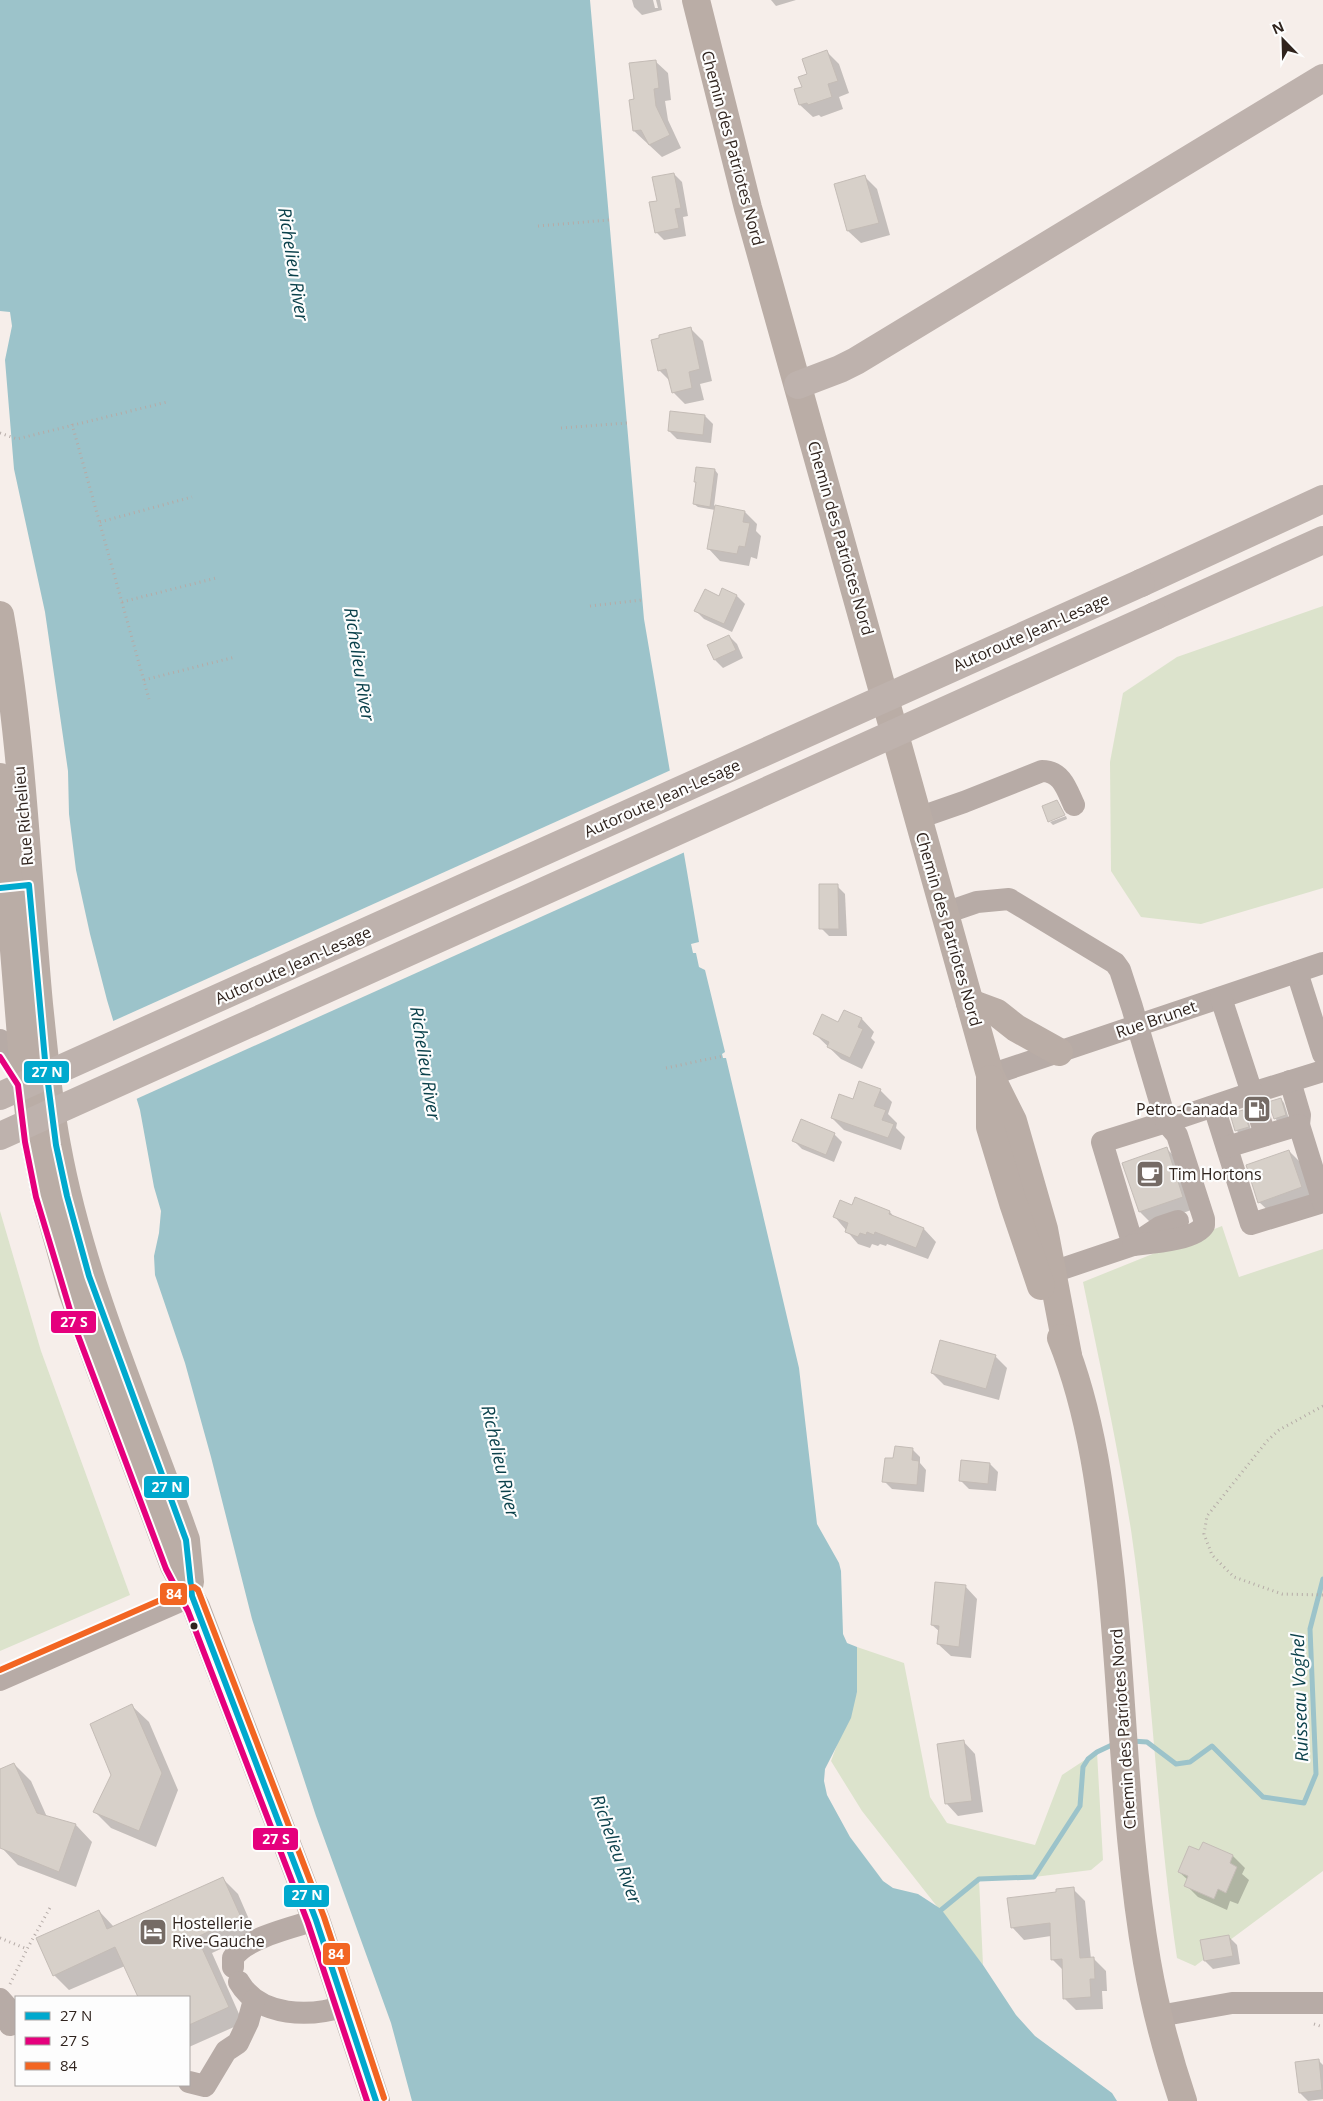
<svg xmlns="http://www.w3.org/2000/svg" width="1323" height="2101" font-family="'Open Sans',sans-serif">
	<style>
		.green { fill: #dce3cc }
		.water { fill: #9cc3ca }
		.pier { fill: #f6eeea }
		.shadow { fill: #0003 }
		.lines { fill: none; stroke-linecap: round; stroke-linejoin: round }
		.stream { stroke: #9cc3ca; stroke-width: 5 }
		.building { fill: #d7d0c9; stroke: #c4bcb6 }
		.path { stroke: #b5aba7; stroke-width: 3; stroke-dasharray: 1 4; stroke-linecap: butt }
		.minor { stroke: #b7aba6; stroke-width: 22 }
		.major { stroke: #baada6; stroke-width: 28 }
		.highway { stroke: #beb2ad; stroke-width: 28 }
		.highway-bridge { stroke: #beb2ad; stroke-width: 28 }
		.bus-1-casing { stroke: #fdfdfd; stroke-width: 10 }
		.bus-2-casing { stroke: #fdfdfd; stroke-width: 10 }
		.bus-3-casing { stroke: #fdfdfd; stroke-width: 10 }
		.bus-1 { stroke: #00a9ce; stroke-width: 6 }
		.bus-2 { stroke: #e5007d; stroke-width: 6 }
		.bus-3 { stroke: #f26522; stroke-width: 6 }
		.bus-dot { fill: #30241e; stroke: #fdfdfd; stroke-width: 2 }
		.labels { text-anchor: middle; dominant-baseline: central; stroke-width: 4.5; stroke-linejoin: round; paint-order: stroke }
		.street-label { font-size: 16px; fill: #30241e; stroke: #fdfdfd }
		.poi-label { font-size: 16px; fill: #30241e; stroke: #fdfdfd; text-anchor: start }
		.water-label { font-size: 18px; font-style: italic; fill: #0b414b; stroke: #fdfdfd }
		.line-badge { stroke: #fdfdfd; stroke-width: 2 }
		.badge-label { font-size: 14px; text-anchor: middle; font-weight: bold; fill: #fff }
	</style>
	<rect width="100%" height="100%" fill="#f6eeea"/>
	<g class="green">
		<polygon points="1323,606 1323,888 1201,924 1141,917 1111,871 1110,762 1123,693 1177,657"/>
		<polygon points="0,1211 41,1351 130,1595 0,1651"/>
		<path d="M1222,1226l17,51 84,-28v622l-128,95 -18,-8c-21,-141 -25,-286 -46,-428 -13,-83 -31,-165 -48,-248z"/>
		<polygon points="857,1647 904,1663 930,1797 947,1823 1035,1845 1062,1775 1097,1752 1103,1860 1091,1870 1034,1877 979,1879 983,1965 862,1811 831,1761 857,1692"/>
	</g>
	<polygon class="water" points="0,0 590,0 644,619 699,942 691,944 693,953 696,953 699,967 705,970 725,1052 722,1054 723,1058 726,1058 799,1368 817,1524 839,1563 841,1571 843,1634 847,1643 857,1647 857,1692 851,1718 825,1769 824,1781 827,1795 850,1837 883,1881 893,1888 918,1894 941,1909 983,1965 1016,2015 1035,2036 1112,2093 1117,2101 412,2101 391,2023 316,1816 268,1670 252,1619 211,1457 185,1363 155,1275 154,1256 159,1233 161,1211 154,1187 140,1110 107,1000 90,934 76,870 69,814 68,771 45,612 14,469 5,360 12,326 10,312 0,311"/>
	<polygon class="pier" points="671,770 685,852 134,1100 111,1022"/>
	<g class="shadow">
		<polygon points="632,0 653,0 655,8 658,8 656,0 660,0 662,10 642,15 634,7"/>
		<polygon points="771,0 796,0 776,6"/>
		<polygon points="827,52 839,64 849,93 839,97 843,109 821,117 819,115 813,117 800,105 796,90 803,87"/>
		<polygon points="655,61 668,73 671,100 665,101 668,120 681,148 662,157 634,131 635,100"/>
		<polygon points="674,174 682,182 688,216 683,217 686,236 664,240 656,232 658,202"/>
		<polygon points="865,177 877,189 890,235 861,243 848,231 836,185"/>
		<polygon points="690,328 703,341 712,381 700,384 704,400 685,404 673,392 671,382 659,370"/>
		<polygon points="705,416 713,424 711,443 677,439 669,431"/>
		<polygon points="697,468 715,470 718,474 714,506 745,512 757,524 756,531 761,536 757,559 751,557 749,566 720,561 708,548 715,510 698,507 694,504"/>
		<polygon points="723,590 737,596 745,604 732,632 704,619 696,611 719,597"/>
		<polygon points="729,636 737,644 743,658 723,668 715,660"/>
		<polygon points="1066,816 1067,819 1053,825 1050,822"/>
		<polygon points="837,886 845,894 847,936 829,936 821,928"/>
		<polygon points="844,1011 862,1019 874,1032 871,1038 875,1042 862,1069 841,1059 815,1034 839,1023"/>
		<polygon points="880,1090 892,1102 888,1114 897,1123 896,1128 905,1137 901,1150 844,1130 832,1118 854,1100"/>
		<polygon points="1281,1099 1284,1103 1289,1119 1278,1122 1275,1118"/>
		<polygon points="1243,1111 1247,1115 1251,1130 1240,1134 1236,1130"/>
		<polygon points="834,1134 842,1142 834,1162 802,1149 794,1141"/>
		<polygon points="1167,1149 1179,1161 1194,1209 1152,1224 1140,1212"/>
		<polygon points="1289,1151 1301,1163 1313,1199 1272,1214 1259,1202"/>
		<polygon points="852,1207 890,1212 895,1218 924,1229 936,1242 928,1259 887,1244 886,1246 880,1244 878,1246 872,1244 870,1248 858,1244 834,1216"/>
		<polygon points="995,1356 1007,1368 999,1400 944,1385 932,1373"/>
		<polygon points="912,1449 920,1457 920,1463 926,1470 924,1492 892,1489 884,1481 894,1460"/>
		<polygon points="990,1464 998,1472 996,1491 969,1489 961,1481"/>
		<polygon points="965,1586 977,1599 971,1658 951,1656 938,1644 940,1632 932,1625"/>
		<polygon points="132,1706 149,1722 178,1790 156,1847 111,1828 94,1811 112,1775"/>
		<polygon points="963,1741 975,1754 983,1812 958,1816 946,1803"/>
		<polygon points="14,1764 31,1781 47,1817 76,1825 92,1842 76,1887 18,1865 2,1848 0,1844 0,1770"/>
		<polygon points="1200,1852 1233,1856 1245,1868 1242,1874 1249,1880 1238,1904 1230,1901 1227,1910 1198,1897 1186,1885 1188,1880 1179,1872"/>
		<polygon points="222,1878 238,1894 255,1933 212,1953 243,2023 189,2047 189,1997 139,1997 125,1966 69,1990 54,1975 99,1911 114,1927"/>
		<polygon points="1073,1889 1085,1901 1091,1959 1094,1959 1106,1971 1107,1991 1102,1991 1103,2009 1076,2010 1064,1998 1063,1970 1052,1959 1051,1936 1024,1940 1012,1927 1057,1893"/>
		<polygon points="1229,1937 1237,1945 1240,1964 1213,1969 1205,1961"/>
		<polygon points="1318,2060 1323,2065 1323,2099 1308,2101 1300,2093"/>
	</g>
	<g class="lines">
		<g class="stream">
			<polyline points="1132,1741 1147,1742 1176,1764 1190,1762 1212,1746 1263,1797 1304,1803 1316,1774 1310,1629 1323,1579"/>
			<polyline points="941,1910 979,1879 1034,1877 1080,1806 1083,1767 1088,1759 1097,1752 1116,1743"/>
		</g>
	</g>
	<g class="building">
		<polygon points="827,50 838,81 828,84 832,97 808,105 807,103 799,105 794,89 802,87 798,77 807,74 802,59"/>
		<polygon points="656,60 659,88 654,89 656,106 670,135 649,145 641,130 633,131 629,100 634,99 629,63"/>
		<polygon points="674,173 681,208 675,209 679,228 655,233 649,202 657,201 652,177"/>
		<polygon points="865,175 879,223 847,231 834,184"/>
		<polygon points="691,327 700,369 689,372 692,388 672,393 666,369 658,371 651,340 659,338 659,335"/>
		<polygon points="670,411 705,415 703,435 668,431"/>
		<polygon points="696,467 715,469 710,507 693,504 696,482 694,482"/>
		<polygon points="715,505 745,511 743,522 750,523 745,547 739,546 737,554 707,549"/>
		<polygon points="722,588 737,595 724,624 694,611 705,589 719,596"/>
		<polygon points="729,635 736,650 714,660 707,645"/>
		<polygon points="1057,800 1065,815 1048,822 1042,806"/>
		<polygon points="819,884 838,884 839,929 819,929"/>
		<polygon points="844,1010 862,1018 858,1027 863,1029 850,1058 827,1047 829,1042 813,1034 822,1014 838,1022"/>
		<polygon points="859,1081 881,1089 874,1106 886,1110 882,1120 894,1124 888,1138 831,1118 839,1094 853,1099"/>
		<polygon points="1281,1098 1286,1115 1274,1119 1268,1102"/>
		<polygon points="1243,1110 1249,1127 1235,1131 1230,1114"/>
		<polygon points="801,1119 835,1133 826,1155 792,1141"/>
		<polygon points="1167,1147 1183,1197 1139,1212 1122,1163"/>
		<polygon points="1289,1150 1302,1187 1258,1203 1246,1165"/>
		<polygon points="855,1197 890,1211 889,1214 924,1228 916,1248 875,1232 874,1235 867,1232 866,1235 860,1233 858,1237 845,1232 848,1223 833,1217 840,1200 852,1205"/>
		<polygon points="940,1340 996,1355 986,1389 931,1373"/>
		<polygon points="895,1446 913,1448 912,1460 919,1461 917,1485 882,1482 885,1458 893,1458"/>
		<polygon points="961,1460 990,1463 988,1484 959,1481"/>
		<polygon points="935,1582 966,1585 959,1647 937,1644 939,1626 931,1625"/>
		<polygon points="132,1704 162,1773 139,1831 93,1812 111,1775 90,1724"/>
		<polygon points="964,1740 972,1801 945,1804 937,1744"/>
		<polygon points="14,1763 37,1813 76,1824 59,1872 0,1848 0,1769"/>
		<polygon points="1203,1842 1233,1855 1230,1863 1237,1867 1226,1893 1218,1889 1214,1899 1184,1886 1188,1876 1178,1872 1189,1846 1199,1850"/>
		<polygon points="223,1877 241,1917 197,1937 229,2007 189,2025 189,1997 138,1997 115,1947 53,1976 36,1938 99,1910 107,1929"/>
		<polygon points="1074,1887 1080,1958 1094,1957 1095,1979 1090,1979 1091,1997 1063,1999 1062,1959 1051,1960 1050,1923 1011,1928 1007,1898 1056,1892 1056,1889"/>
		<polygon points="1229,1935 1233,1956 1204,1961 1200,1940"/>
		<polygon points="1319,2059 1322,2090 1299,2093 1295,2062"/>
	</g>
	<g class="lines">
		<g class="path">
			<polyline points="538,226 609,220"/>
			<polyline points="72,424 149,699"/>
			<polyline points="561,428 627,423"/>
			<polyline points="0,433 17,439 167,402"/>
			<polyline points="100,522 192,497"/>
			<polyline points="122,602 216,578"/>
			<polyline points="590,606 642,600"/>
			<polyline points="144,680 235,657"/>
			<polyline points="666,1068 723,1056"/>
			<polyline points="1323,1406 1279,1430 1267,1441 1207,1516 1204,1534 1212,1555 1234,1577 1282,1594 1323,1595"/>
			<polyline points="0,1938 27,1949 51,1906"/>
			<polyline points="10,1984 27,1949"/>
			<polyline points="1314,2024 1323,2027"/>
		</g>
		<g class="minor">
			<path d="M918,818l46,-16 78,-31c20,0 25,19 32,34"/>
			<polyline points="945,913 977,902 1009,899 1115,963 1120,970 1132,1007 1166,1122 1102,1142 1133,1245 1038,1277"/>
			<polyline points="1297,972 1323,1054"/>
			<polyline points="0,1040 24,1079"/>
			<polyline points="990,1075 1323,963"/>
			<polyline points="1290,1081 1300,1115 1299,1125"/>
			<polyline points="1214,1107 1251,1224 1323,1202"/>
			<polyline points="1265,1135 1252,1093 1323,1071"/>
			<polyline points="1227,1147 1299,1125 1323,1202"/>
			<polyline points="1136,1243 1160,1227 1178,1221"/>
			<path d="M1133,1245c17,-2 63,-5 71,-20v-6l-27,-84 -11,-13 86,-29 -31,-95"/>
			<polyline points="0,1680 192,1596"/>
			<path d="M233,1967v-9c12,-20 61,-31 83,-38"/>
			<path d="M239,1982c21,36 72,35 106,24"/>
			<polyline points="0,1999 8,2008 10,2025"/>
			<polyline points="1159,2016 1232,2003 1323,2003"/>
			<polyline points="189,2082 205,2086 226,2051 238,2043 248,2022 254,2000"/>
		</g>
		<g class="major">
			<polyline points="696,0 748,208 990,1075 1013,1121 1044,1229 1068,1355"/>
			<path d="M0,615c23,128 27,259 39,389 5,47 9,95 18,142 25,137 83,263 129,394l4,42"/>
			<polyline points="0,777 22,1049 29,1114 45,1195 72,1291 97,1361 174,1566 196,1607 316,1920 376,2101"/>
			<polyline points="970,1003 997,1013 1016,1028 1059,1052"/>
			<polyline points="990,1079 990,1127 1013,1203 1041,1286"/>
			<path d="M1061,1338c31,76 41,162 50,243 13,127 14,255 36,381 8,46 21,94 36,139"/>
		</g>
		<g class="highway">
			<polyline points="798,385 840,369 856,361 1323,78"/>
			<polyline points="1141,583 1323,499"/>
			<polyline points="1155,616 1323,540"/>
		</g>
		<g class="highway-bridge">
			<polyline points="0,1096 1141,583"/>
			<polyline points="0,1136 1155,616"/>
		</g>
		<defs>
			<polyline id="bus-1" points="0,888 29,885 45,1060 56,1145 67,1196 89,1276 186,1540 192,1596 316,1920 376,2101"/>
			<polyline id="bus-2" points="0,1057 18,1085 25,1142 36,1197 76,1330 166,1569 188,1611 308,1923 367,2101"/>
			<polyline id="bus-3" points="0,1670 188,1588 194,1587 198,1590 324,1917 384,2098"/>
		</defs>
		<use href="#bus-1" class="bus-1-casing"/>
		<use href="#bus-2" class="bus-2-casing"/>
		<use href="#bus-3" class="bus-3-casing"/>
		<use href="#bus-1" class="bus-1"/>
		<use href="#bus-2" class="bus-2"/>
		<use href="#bus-3" class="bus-3"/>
	</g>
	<defs>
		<symbol id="fuel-square" viewBox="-11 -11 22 22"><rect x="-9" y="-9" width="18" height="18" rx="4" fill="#756b65" stroke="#fdfdfd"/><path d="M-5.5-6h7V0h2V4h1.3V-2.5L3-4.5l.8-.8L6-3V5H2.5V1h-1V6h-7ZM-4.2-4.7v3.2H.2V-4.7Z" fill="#fff"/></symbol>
		<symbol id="cafe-square" viewBox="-11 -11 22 22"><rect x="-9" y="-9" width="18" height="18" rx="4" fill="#756b65" stroke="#fdfdfd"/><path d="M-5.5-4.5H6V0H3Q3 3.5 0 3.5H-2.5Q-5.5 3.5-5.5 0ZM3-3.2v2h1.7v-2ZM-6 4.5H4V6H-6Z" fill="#fff"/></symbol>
		<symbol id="hotel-square" viewBox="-11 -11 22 22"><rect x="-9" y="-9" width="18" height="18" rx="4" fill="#756b65" stroke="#fdfdfd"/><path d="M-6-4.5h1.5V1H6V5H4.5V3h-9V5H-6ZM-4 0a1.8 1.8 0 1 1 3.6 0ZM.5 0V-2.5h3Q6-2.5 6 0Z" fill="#fff"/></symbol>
	</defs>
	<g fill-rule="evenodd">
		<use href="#fuel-square" x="1241" y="1093" width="32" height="32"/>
		<use href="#cafe-square" x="1134" y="1158" width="32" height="32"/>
		<use href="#hotel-square" x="137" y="1916" width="32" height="32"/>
	</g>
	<circle class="bus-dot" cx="194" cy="1626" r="4.5"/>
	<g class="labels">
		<g class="street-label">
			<text transform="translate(733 148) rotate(75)">Chemin des Patriotes Nord</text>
			<text transform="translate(841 538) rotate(74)">Chemin des Patriotes Nord</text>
			<text transform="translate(1031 632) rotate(-24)">Autoroute Jean-Lesage</text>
			<text transform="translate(662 798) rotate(-24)">Autoroute Jean-Lesage</text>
			<text transform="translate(23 816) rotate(-95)">Rue Richelieu</text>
			<text transform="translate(949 929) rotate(74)">Chemin des Patriotes Nord</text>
			<text transform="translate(293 965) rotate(-24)">Autoroute Jean-Lesage</text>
			<text transform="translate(1156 1019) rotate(-19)">Rue Brunet</text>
			<text transform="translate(1123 1729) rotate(-94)">Chemin des Patriotes Nord</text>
		</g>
		<g class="poi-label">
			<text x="1238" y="1109" text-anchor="end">Petro-Canada</text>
			<text x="1169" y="1174">Tim Hortons</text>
			<text x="172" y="1923">Hostellerie<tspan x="172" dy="18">Rive-Gauche</tspan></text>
		</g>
		<g class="water-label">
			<text transform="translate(294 264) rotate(81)">Richelieu River</text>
			<text transform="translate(360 664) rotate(81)">Richelieu River</text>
			<text transform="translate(426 1063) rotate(81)">Richelieu River</text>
			<text transform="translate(501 1461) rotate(77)">Richelieu River</text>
			<text transform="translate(1299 1698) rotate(-92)">Ruisseau Voghel</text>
			<text transform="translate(617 1849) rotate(70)">Richelieu River</text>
		</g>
	</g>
	<g class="line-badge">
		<rect x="23" y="1060" width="47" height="24" rx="5" fill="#00a9ce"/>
		<rect x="50" y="1310" width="47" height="24" rx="5" fill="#e5007d"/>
		<rect x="143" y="1475" width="47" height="24" rx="5" fill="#00a9ce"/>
		<rect x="159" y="1582" width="29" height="24" rx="5" fill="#f26522"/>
		<rect x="252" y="1827" width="47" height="24" rx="5" fill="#e5007d"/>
		<rect x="283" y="1884" width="47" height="24" rx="5" fill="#00a9ce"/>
		<rect x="322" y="1942" width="29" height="24" rx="5" fill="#f26522"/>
	</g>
	<g class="badge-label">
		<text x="47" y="1077">27 N</text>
		<text x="74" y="1327">27 S</text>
		<text x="167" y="1492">27 N</text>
		<text x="174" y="1599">84</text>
		<text x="276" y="1844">27 S</text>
		<text x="307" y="1900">27 N</text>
		<text x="336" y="1959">84</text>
	</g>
	<rect x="15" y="1996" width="175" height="90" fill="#fdfdfd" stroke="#aba6a4"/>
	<rect x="25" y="2012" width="25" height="8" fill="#00a9ce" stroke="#aba6a4"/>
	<text x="60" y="2021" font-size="15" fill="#30241e">27 N</text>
	<rect x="25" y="2037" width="25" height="8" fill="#e5007d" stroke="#aba6a4"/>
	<text x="60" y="2046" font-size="15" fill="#30241e">27 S</text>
	<rect x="25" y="2062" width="25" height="8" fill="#f26522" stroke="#aba6a4"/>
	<text x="60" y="2071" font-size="15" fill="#30241e">84</text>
	<g transform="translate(1283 40) rotate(337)" stroke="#fdfdfd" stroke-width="4" paint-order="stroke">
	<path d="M0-4L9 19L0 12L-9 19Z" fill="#30241e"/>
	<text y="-8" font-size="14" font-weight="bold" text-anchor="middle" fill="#30241e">N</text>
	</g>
</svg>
